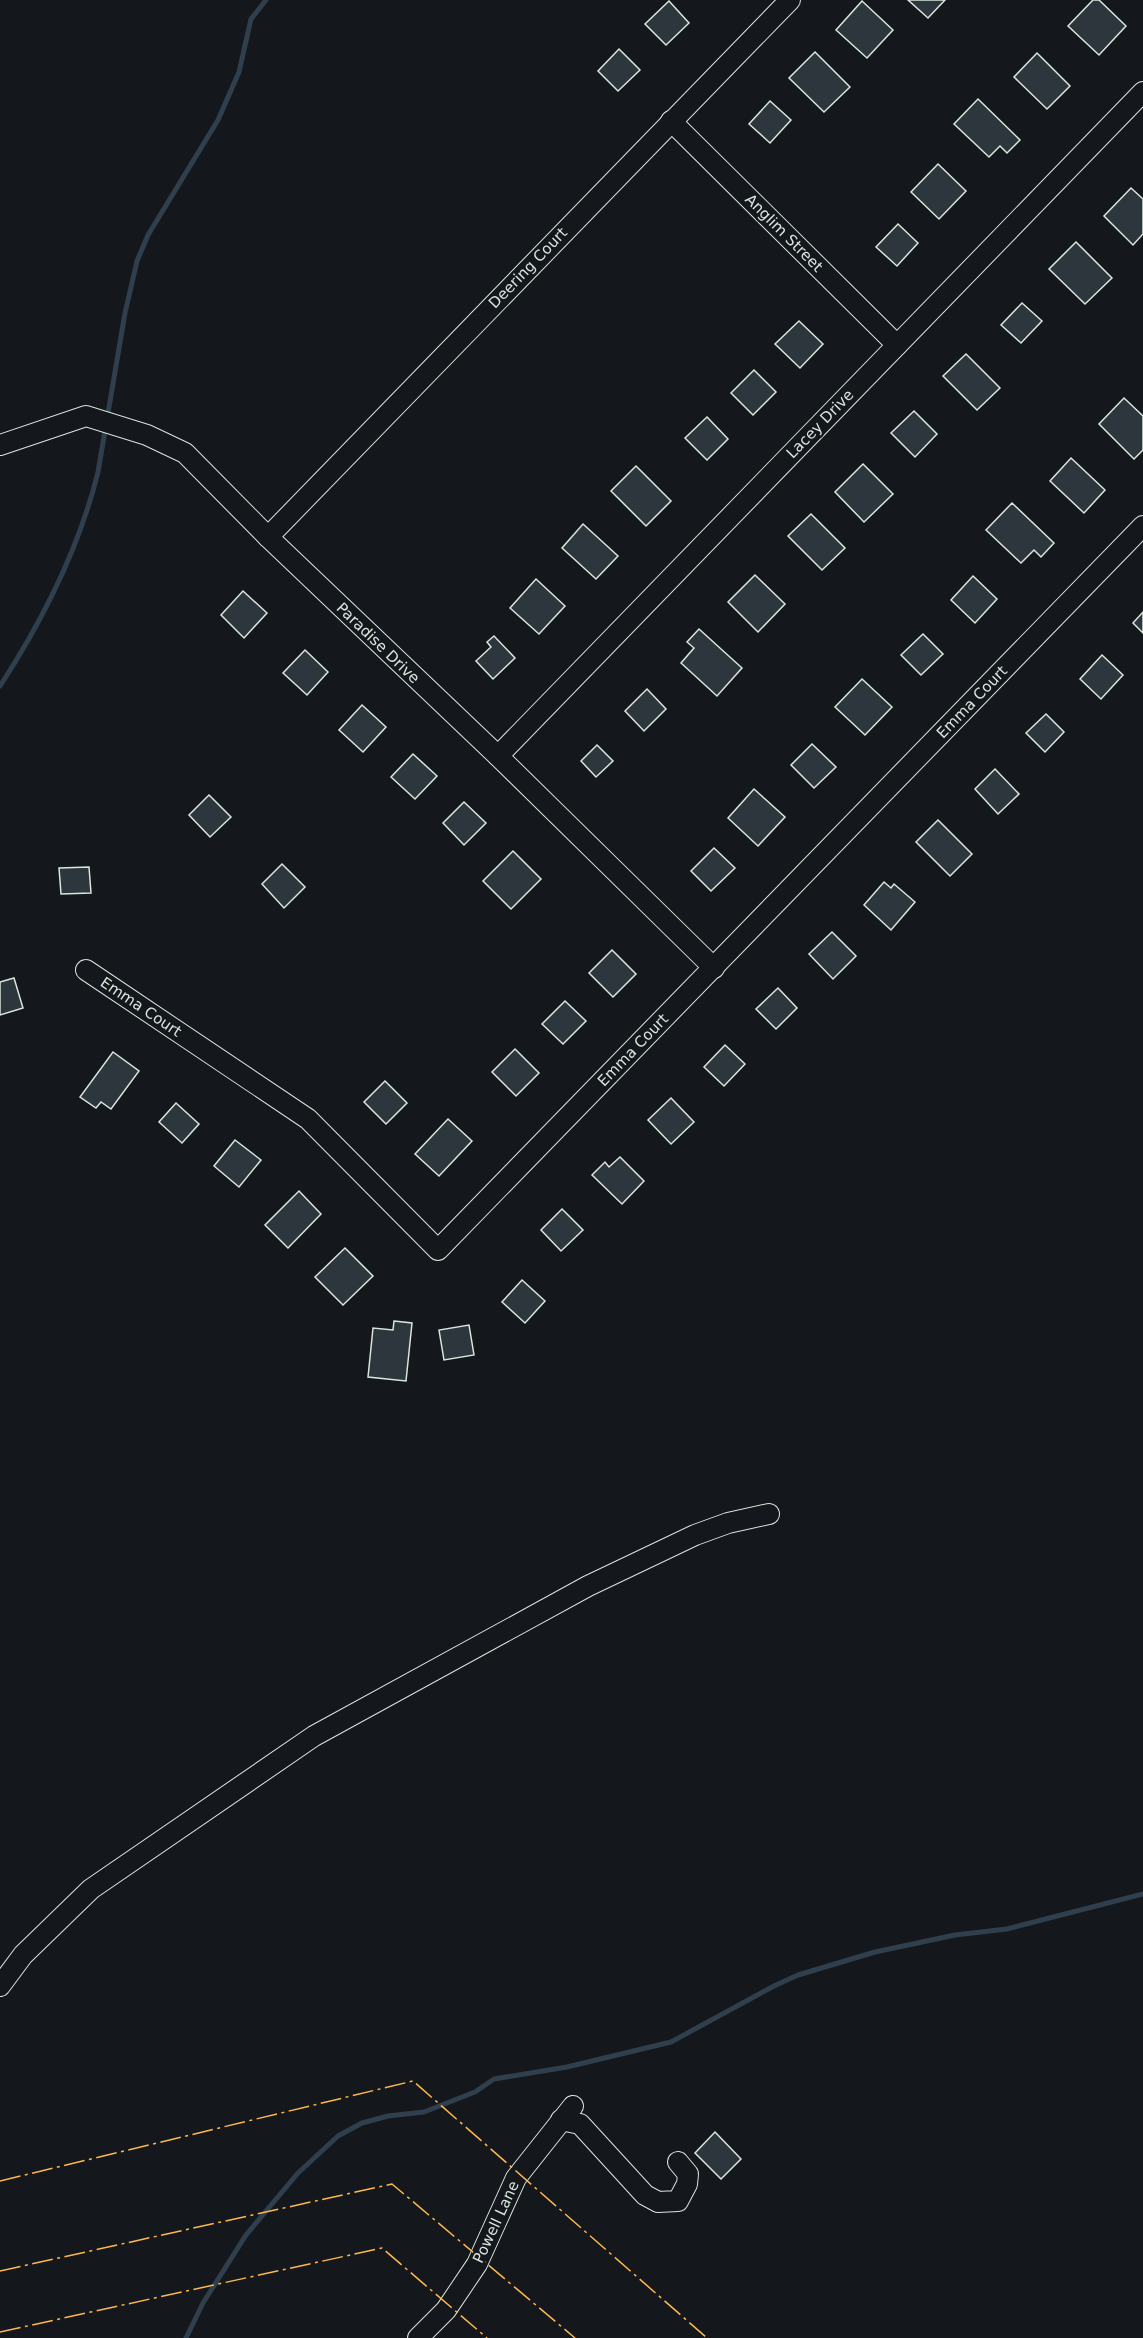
<svg xmlns="http://www.w3.org/2000/svg" width="1143" height="2338" font-family="'DejaVu Sans',sans-serif">
	<style>
		.lines { fill: none; stroke-linecap: round; stroke-linejoin: round }
		.stream { stroke: #2f3f4d; stroke-width: 5 }
		.building { fill: #2c363c; stroke: #d8e6dc; stroke-width: 1.5 }
		.minor-casing { stroke: #d8e6dc; stroke-width: 22 }
		.minor { stroke: #14181c; stroke-width: 20 }
		.power { stroke: #ffb74d; stroke-width: 1.5; stroke-dasharray: 21 4.5 3 4.5; stroke-linecap: butt }
		.labels { text-anchor: middle; dominant-baseline: central; stroke-width: 4.5; stroke-linejoin: round; paint-order: stroke }
		.street-label { font-size: 15px; fill: #d8e6dc; stroke: #14181c }
	</style>
	<rect width="100%" height="100%" fill="#14181c"/>
	<g class="lines">
		<g class="stream">
			<path d="M0,686c43,-66 79,-137 98,-214l27,-159 12,-52 11,-26 70,-115 21,-48 12,-53 15,-19"/>
			<polyline points="186,2338 203,2303 246,2235 298,2173 338,2136 362,2123 388,2116 424,2112 475,2092 494,2079 567,2067 671,2042 774,1986 798,1975 875,1952 955,1935 1007,1929 1143,1894"/>
		</g>
	</g>
	<g class="building">
		<polygon points="908,0 945,0 928,18"/>
		<polygon points="1093,0 1099,0 1126,26 1099,55 1068,26"/>
		<polygon points="669,1 689,23 666,45 645,24"/>
		<polygon points="862,1 893,30 867,58 836,30"/>
		<polygon points="619,49 640,70 618,91 598,71"/>
		<polygon points="815,52 850,87 824,112 789,78"/>
		<polygon points="1037,53 1070,86 1047,109 1014,77"/>
		<polygon points="978,99 1020,140 1007,153 1000,146 989,157 954,124"/>
		<polygon points="770,101 791,120 770,143 749,124"/>
		<polygon points="938,164 966,191 939,219 911,192"/>
		<polygon points="1131,188 1143,199 1143,234 1133,245 1104,216"/>
		<polygon points="898,224 918,243 897,266 876,247"/>
		<polygon points="1076,242 1112,278 1085,304 1049,269"/>
		<polygon points="1022,303 1042,321 1021,343 1001,325"/>
		<polygon points="799,321 823,344 800,368 775,344"/>
		<polygon points="966,354 1000,388 977,410 943,376"/>
		<polygon points="754,370 776,392 753,415 731,393"/>
		<polygon points="1124,398 1143,416 1143,450 1134,459 1099,424"/>
		<polygon points="914,411 937,434 915,457 891,433"/>
		<polygon points="707,417 728,439 707,460 685,438"/>
		<polygon points="1071,458 1105,490 1084,513 1050,481"/>
		<polygon points="863,464 893,494 864,522 835,492"/>
		<polygon points="636,466 671,501 646,526 611,491"/>
		<polygon points="1012,503 1054,543 1041,557 1034,550 1021,563 986,530"/>
		<polygon points="811,514 845,548 822,570 788,536"/>
		<polygon points="583,524 618,556 596,579 562,548"/>
		<polygon points="755,575 785,604 758,632 728,602"/>
		<polygon points="973,576 997,599 975,623 951,600"/>
		<polygon points="536,579 565,606 539,634 510,608"/>
		<polygon points="243,591 267,613 244,638 221,615"/>
		<polygon points="1143,612 1143,633 1133,623"/>
		<polygon points="699,629 742,668 717,696 681,663 694,648 687,642"/>
		<polygon points="923,634 943,654 921,675 901,655"/>
		<polygon points="494,636 515,658 493,679 476,661 491,647 487,642"/>
		<polygon points="305,650 328,672 307,695 283,673"/>
		<polygon points="1102,655 1123,675 1101,699 1080,679"/>
		<polygon points="862,679 892,707 865,735 835,707"/>
		<polygon points="647,689 666,709 644,731 625,711"/>
		<polygon points="362,705 386,727 363,752 339,730"/>
		<polygon points="1046,714 1064,732 1045,752 1026,733"/>
		<polygon points="812,744 836,767 814,788 791,765"/>
		<polygon points="597,745 613,761 596,777 581,761"/>
		<polygon points="413,754 437,776 415,799 391,777"/>
		<polygon points="995,769 1019,794 998,814 975,789"/>
		<polygon points="754,789 785,817 758,846 728,818"/>
		<polygon points="209,795 231,817 210,837 189,815"/>
		<polygon points="464,802 486,823 464,845 443,823"/>
		<polygon points="938,820 972,854 950,876 916,842"/>
		<polygon points="714,848 735,868 711,891 691,871"/>
		<polygon points="513,851 541,879 511,909 483,881"/>
		<polygon points="282,864 305,887 284,908 262,884"/>
		<polygon points="89,867 91,893 61,894 59,868"/>
		<polygon points="884,882 891,888 894,884 915,902 891,930 864,905"/>
		<polygon points="832,932 856,956 833,979 809,954"/>
		<polygon points="612,950 636,974 613,997 589,973"/>
		<polygon points="14,978 23,1008 0,1015 0,982"/>
		<polygon points="778,988 797,1008 776,1029 756,1009"/>
		<polygon points="565,1001 586,1021 563,1044 542,1024"/>
		<polygon points="725,1045 745,1064 724,1086 704,1067"/>
		<polygon points="515,1049 539,1073 516,1096 492,1072"/>
		<polygon points="113,1052 139,1071 111,1109 101,1102 96,1108 80,1097"/>
		<polygon points="385,1081 407,1103 386,1124 364,1102"/>
		<polygon points="671,1098 694,1122 671,1144 648,1120"/>
		<polygon points="176,1103 199,1124 182,1143 159,1122"/>
		<polygon points="448,1119 472,1141 439,1176 415,1154"/>
		<polygon points="235,1140 261,1160 239,1187 214,1166"/>
		<polygon points="620,1157 644,1181 622,1204 592,1175 605,1162 609,1167"/>
		<polygon points="299,1191 321,1214 288,1248 265,1225"/>
		<polygon points="562,1209 583,1230 561,1251 541,1230"/>
		<polygon points="345,1248 373,1276 343,1305 315,1277"/>
		<polygon points="522,1280 545,1301 525,1323 502,1302"/>
		<polygon points="394,1321 412,1323 406,1381 368,1377 373,1328 393,1330"/>
		<polygon points="469,1325 474,1355 444,1360 439,1330"/>
		<polygon points="715,2132 741,2159 721,2179 695,2153"/>
	</g>
	<g class="lines">
		<defs>
			<g id="minor">
				<polyline points="671,121 897,345"/>
				<polyline points="0,445 86,416 147,435 185,453 268,537 498,756 714,968"/>
				<polyline points="268,537 790,0"/>
				<polyline points="498,756 1143,92"/>
				<polyline points="86,970 308,1119 438,1250 1143,526"/>
				<polyline points="0,1986 23,1955 91,1889 314,1736 588,1586 695,1535 728,1523 769,1514"/>
				<polyline points="561,2120 580,2124 645,2195 658,2202 678,2201 687,2184 688,2174 678,2162"/>
				<polyline points="418,2338 446,2310 477,2264 516,2178 573,2106"/>
			</g>
		</defs>
		<use href="#minor" class="minor-casing"/>
		<use href="#minor" class="minor"/>
		<g class="power">
			<polyline points="0,2181 413,2081 707,2338"/>
			<polyline points="0,2271 392,2184 575,2338"/>
			<polyline points="0,2332 382,2248 487,2338"/>
		</g>
	</g>
	<g class="labels">
		<g class="street-label">
			<text transform="translate(784 233) rotate(45)">Anglim Street</text>
			<text transform="translate(528 268) rotate(-46)">Deering Court</text>
			<text transform="translate(820 424) rotate(-46)">Lacey Drive</text>
			<text transform="translate(378 643) rotate(44)">Paradise Drive</text>
			<text transform="translate(972 702) rotate(-46)">Emma Court</text>
			<text transform="translate(141 1007) rotate(34)">Emma Court</text>
			<text transform="translate(633 1050) rotate(-46)">Emma Court</text>
			<text transform="translate(496 2222) rotate(-65)">Powell Lane</text>
		</g>
	</g>
</svg>
